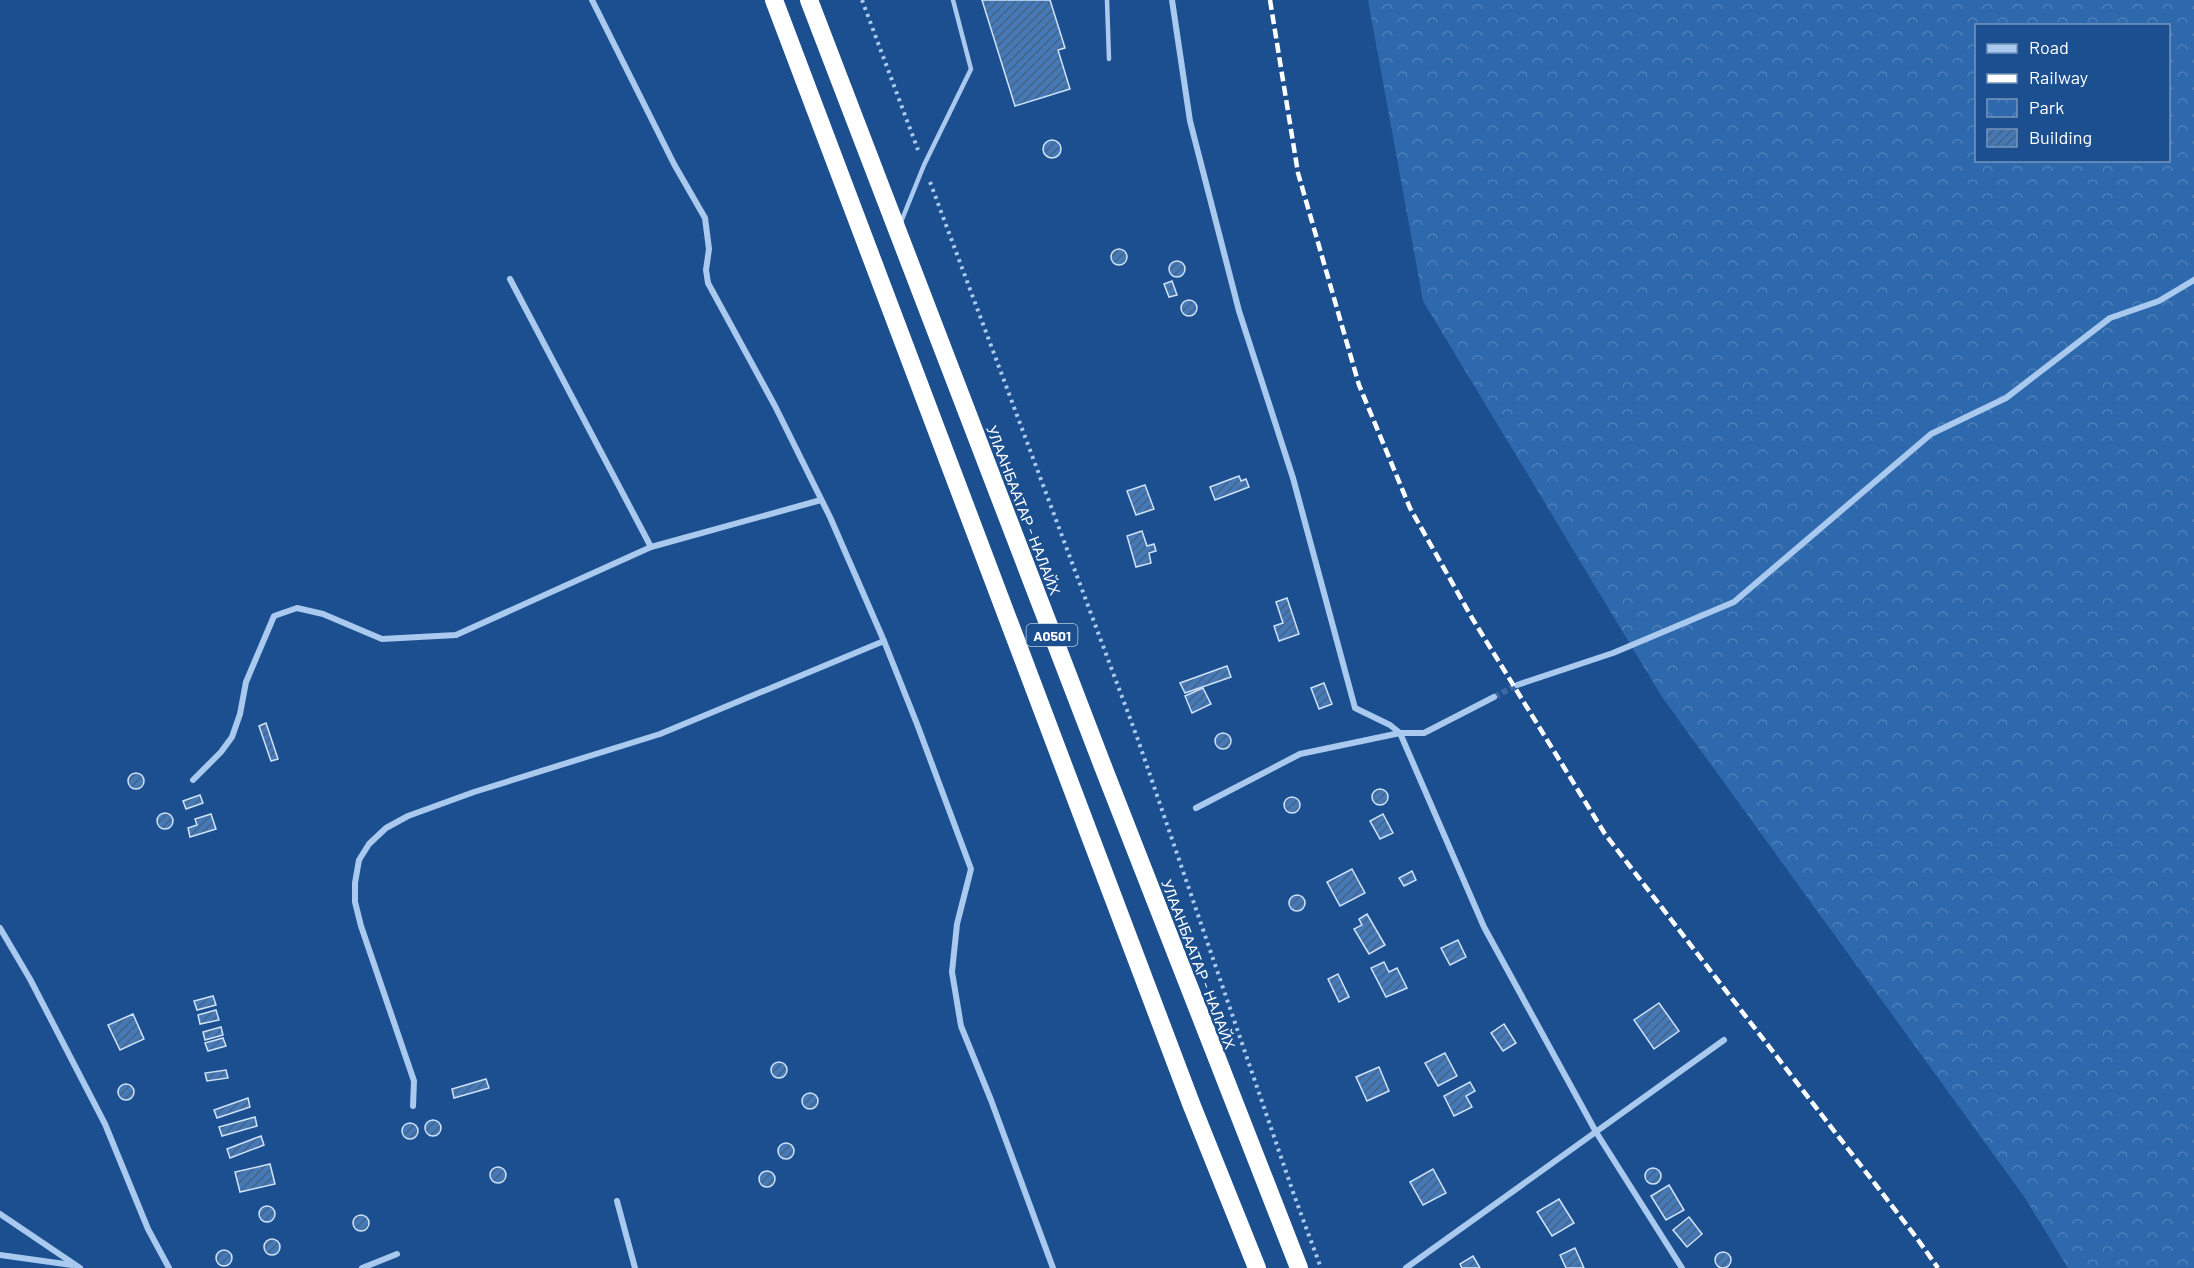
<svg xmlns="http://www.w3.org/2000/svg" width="2194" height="1268" font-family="Barlow,sans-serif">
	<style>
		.park { fill: url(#park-crowns); fill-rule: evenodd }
		.building { fill: url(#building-hatch); stroke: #cfe3fa; stroke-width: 1.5 }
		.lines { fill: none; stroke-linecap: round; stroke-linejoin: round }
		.street-tunnel { stroke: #3d69a0; stroke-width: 6; stroke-dasharray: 6 3; stroke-linecap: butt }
		.path { stroke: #a9c9ee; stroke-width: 4; stroke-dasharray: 3 4.5; stroke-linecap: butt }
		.lane { stroke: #a9c9ee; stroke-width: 4.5 }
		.street { stroke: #a9c9ee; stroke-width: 6 }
		.highway { stroke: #fff; stroke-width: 18 }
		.rail { stroke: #fff; stroke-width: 4.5; stroke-dasharray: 10 4.5; stroke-linecap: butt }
		.labels { text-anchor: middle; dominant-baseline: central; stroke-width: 5; stroke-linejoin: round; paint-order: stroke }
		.shield { fill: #1b4f8f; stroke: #bbcadd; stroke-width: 1.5 }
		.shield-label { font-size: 14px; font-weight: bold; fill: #fff }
		.street-label { font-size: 15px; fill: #fff; stroke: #1b4f8f }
	</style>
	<defs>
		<pattern id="park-crowns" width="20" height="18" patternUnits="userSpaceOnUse" patternTransform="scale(1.5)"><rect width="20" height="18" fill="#2e69ad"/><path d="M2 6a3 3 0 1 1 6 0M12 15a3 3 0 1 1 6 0" fill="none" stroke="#4d80b9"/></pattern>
		<pattern id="building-hatch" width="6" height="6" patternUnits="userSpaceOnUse" patternTransform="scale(1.5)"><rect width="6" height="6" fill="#4478b7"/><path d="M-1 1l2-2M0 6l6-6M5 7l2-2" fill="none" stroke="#486282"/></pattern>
	</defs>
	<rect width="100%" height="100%" fill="#1b4f8f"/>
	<path class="park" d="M1368,0h826v1268h-126l-43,-70 -363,-501 -239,-396zM1976,26h192v134h-192z"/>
	<g class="building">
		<polygon points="982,0 1050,0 1065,48 1058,50 1070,89 1015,106"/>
		<circle cx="1052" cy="149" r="9"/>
		<circle cx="1119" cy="257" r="8"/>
		<circle cx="1177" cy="269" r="8"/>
		<polygon points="1172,281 1177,295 1169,297 1164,284"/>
		<circle cx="1189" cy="308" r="8"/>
		<polygon points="1239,476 1241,481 1246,479 1249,487 1215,500 1210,487"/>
		<polygon points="1145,485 1154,509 1136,515 1127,491"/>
		<polygon points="1142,531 1147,546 1154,544 1156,551 1149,553 1151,563 1136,567 1127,536"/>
		<polygon points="1287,598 1299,634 1279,641 1274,626 1283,623 1276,602"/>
		<polygon points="1227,666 1231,677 1185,693 1180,683"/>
		<polygon points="1324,683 1332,704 1319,709 1311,688"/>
		<polygon points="1203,688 1211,704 1192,713 1185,696"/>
		<polygon points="266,723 278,759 271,761 259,726"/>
		<circle cx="1223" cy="741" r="8"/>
		<circle cx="136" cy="781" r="8"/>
		<circle cx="1380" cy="797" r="8"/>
		<polygon points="200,795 203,803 186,809 183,801"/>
		<circle cx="1292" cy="805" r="8"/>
		<circle cx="165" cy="821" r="8"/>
		<polygon points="211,814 216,829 190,837 188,828 197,825 195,819"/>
		<polygon points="1383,814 1393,833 1380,839 1370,821"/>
		<polygon points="1352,869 1365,893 1340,906 1327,882"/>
		<polygon points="1412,871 1416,880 1404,886 1399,878"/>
		<circle cx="1297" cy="903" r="8"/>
		<polygon points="1367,914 1385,945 1369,954 1354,929 1362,925 1359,919"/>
		<polygon points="1458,940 1466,957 1450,965 1441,948"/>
		<polygon points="1384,962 1389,972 1397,968 1407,988 1386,997 1371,968"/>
		<polygon points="1338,974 1349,997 1339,1002 1328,979"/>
		<polygon points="213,996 216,1005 197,1010 194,1001"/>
		<polygon points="1659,1003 1679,1031 1654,1049 1634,1020"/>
		<polygon points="216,1010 219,1020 200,1024 198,1015"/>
		<polygon points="133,1014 144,1039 120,1050 108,1025"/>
		<polygon points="1504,1024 1516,1043 1503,1051 1491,1033"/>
		<polygon points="221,1027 223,1035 205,1040 203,1032"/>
		<polygon points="223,1038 226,1046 208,1051 205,1043"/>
		<polygon points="1445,1053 1457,1076 1438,1086 1425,1063"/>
		<circle cx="779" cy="1070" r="8"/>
		<polygon points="1379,1067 1389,1091 1367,1101 1356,1077"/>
		<polygon points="226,1070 228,1078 207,1081 205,1073"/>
		<polygon points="486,1079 489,1088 454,1098 452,1089"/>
		<polygon points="1470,1082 1475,1091 1466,1096 1472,1107 1454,1116 1444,1096"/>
		<circle cx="126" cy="1092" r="8"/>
		<circle cx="810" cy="1101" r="8"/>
		<polygon points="248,1098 250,1107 217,1118 214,1110"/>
		<polygon points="255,1117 257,1126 222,1136 219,1127"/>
		<circle cx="433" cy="1128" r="8"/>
		<circle cx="410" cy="1131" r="8"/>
		<polygon points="261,1136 264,1145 230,1158 227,1149"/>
		<circle cx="786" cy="1151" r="8"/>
		<polygon points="270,1164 275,1184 240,1192 235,1172"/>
		<circle cx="498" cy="1175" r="8"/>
		<circle cx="1653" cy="1176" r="8"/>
		<polygon points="1433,1169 1446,1193 1423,1205 1410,1182"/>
		<circle cx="767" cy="1179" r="8"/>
		<polygon points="1669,1185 1684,1210 1666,1220 1651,1196"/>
		<polygon points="1559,1199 1574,1223 1552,1236 1537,1212"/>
		<circle cx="267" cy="1214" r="8"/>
		<circle cx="361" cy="1223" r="8"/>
		<polygon points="1689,1217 1702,1234 1687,1247 1673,1230"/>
		<circle cx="272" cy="1247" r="8"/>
		<polygon points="1575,1248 1584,1268 1566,1268 1560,1255"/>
		<circle cx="224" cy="1258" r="8"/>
		<circle cx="1723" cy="1260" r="8"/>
		<polygon points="1473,1256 1480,1268 1462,1268 1460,1264"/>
	</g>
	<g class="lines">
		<polyline class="street-tunnel" points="1494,697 1517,685"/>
		<g class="path">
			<polyline points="862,0 918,150"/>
			<polyline points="930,182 1137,737 1294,1195 1321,1268"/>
		</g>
		<g class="lane">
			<polyline points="1107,0 1109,59"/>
			<polyline points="901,222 924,165 971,69 953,0"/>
		</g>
		<g class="street">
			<polyline points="592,0 674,164 705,218 709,249 706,270 708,283 775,406 830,517 884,641 917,724 971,869 957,924 952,972 961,1026 991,1100 1053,1268"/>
			<polyline points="1172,0 1190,121 1239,311 1293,478 1355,708 1390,725 1400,733 1484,927 1596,1132 1682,1268"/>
			<polyline points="510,279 651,547"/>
			<polyline points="1517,685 1613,653 1734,602 1931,434 2006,398 2110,318 2159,301 2194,280"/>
			<polyline points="193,780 221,752 232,737 240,714 246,682 274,616 297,608 323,614 382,639 456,635 651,547 821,500"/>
			<polyline points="1196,808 1300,754 1400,733 1424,733 1494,697"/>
			<polyline points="0,928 30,979 105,1124 148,1229 169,1268"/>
			<polyline points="413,1106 414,1081 361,926 355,902 355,883 359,860 369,844 386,828 408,816 474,792 660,734 884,641"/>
			<polyline points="617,1201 635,1268"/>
			<polyline points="0,1214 80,1268"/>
			<polyline points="0,1255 72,1265"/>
			<polyline points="362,1268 397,1254"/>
			<polyline points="1406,1268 1724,1040"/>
		</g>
		<g class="highway">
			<polyline points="774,0 1192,1106 1257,1268"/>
			<polyline points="809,0 1102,764 1299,1268"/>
		</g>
		<polyline class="rail" points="1270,0 1298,173 1359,385 1410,508 1472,618 1605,834 1916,1237 1938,1268"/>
	</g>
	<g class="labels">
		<rect class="shield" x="1026.5" y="624" width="51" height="22" rx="4.5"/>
		<g class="shield-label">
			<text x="1052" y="635">A0501</text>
		</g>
		<g class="street-label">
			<text transform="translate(1024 510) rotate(69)">УЛААНБААТАР - НАЛАЙХ</text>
			<text transform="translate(1199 964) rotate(69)">УЛААНБААТАР - НАЛАЙХ</text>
		</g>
	</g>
	<rect x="1975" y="24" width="195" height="138" fill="#1b4f8f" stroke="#7695bc" stroke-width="1.5"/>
	<rect x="1987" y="44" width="30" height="9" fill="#a9c9ee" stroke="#7695bc" stroke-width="1.5"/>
	<text x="2029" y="54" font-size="18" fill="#ffffff">Road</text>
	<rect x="1987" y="74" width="30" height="9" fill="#ffffff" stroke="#7695bc" stroke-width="1.5"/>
	<text x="2029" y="84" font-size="18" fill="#ffffff">Railway</text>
	<rect x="1987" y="99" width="30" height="18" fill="url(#park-crowns)" stroke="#7695bc" stroke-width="1.5"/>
	<text x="2029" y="114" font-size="18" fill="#ffffff">Park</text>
	<rect x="1987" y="129" width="30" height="18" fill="url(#building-hatch)" stroke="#7695bc" stroke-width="1.5"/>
	<text x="2029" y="144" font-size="18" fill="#ffffff">Building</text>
</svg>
